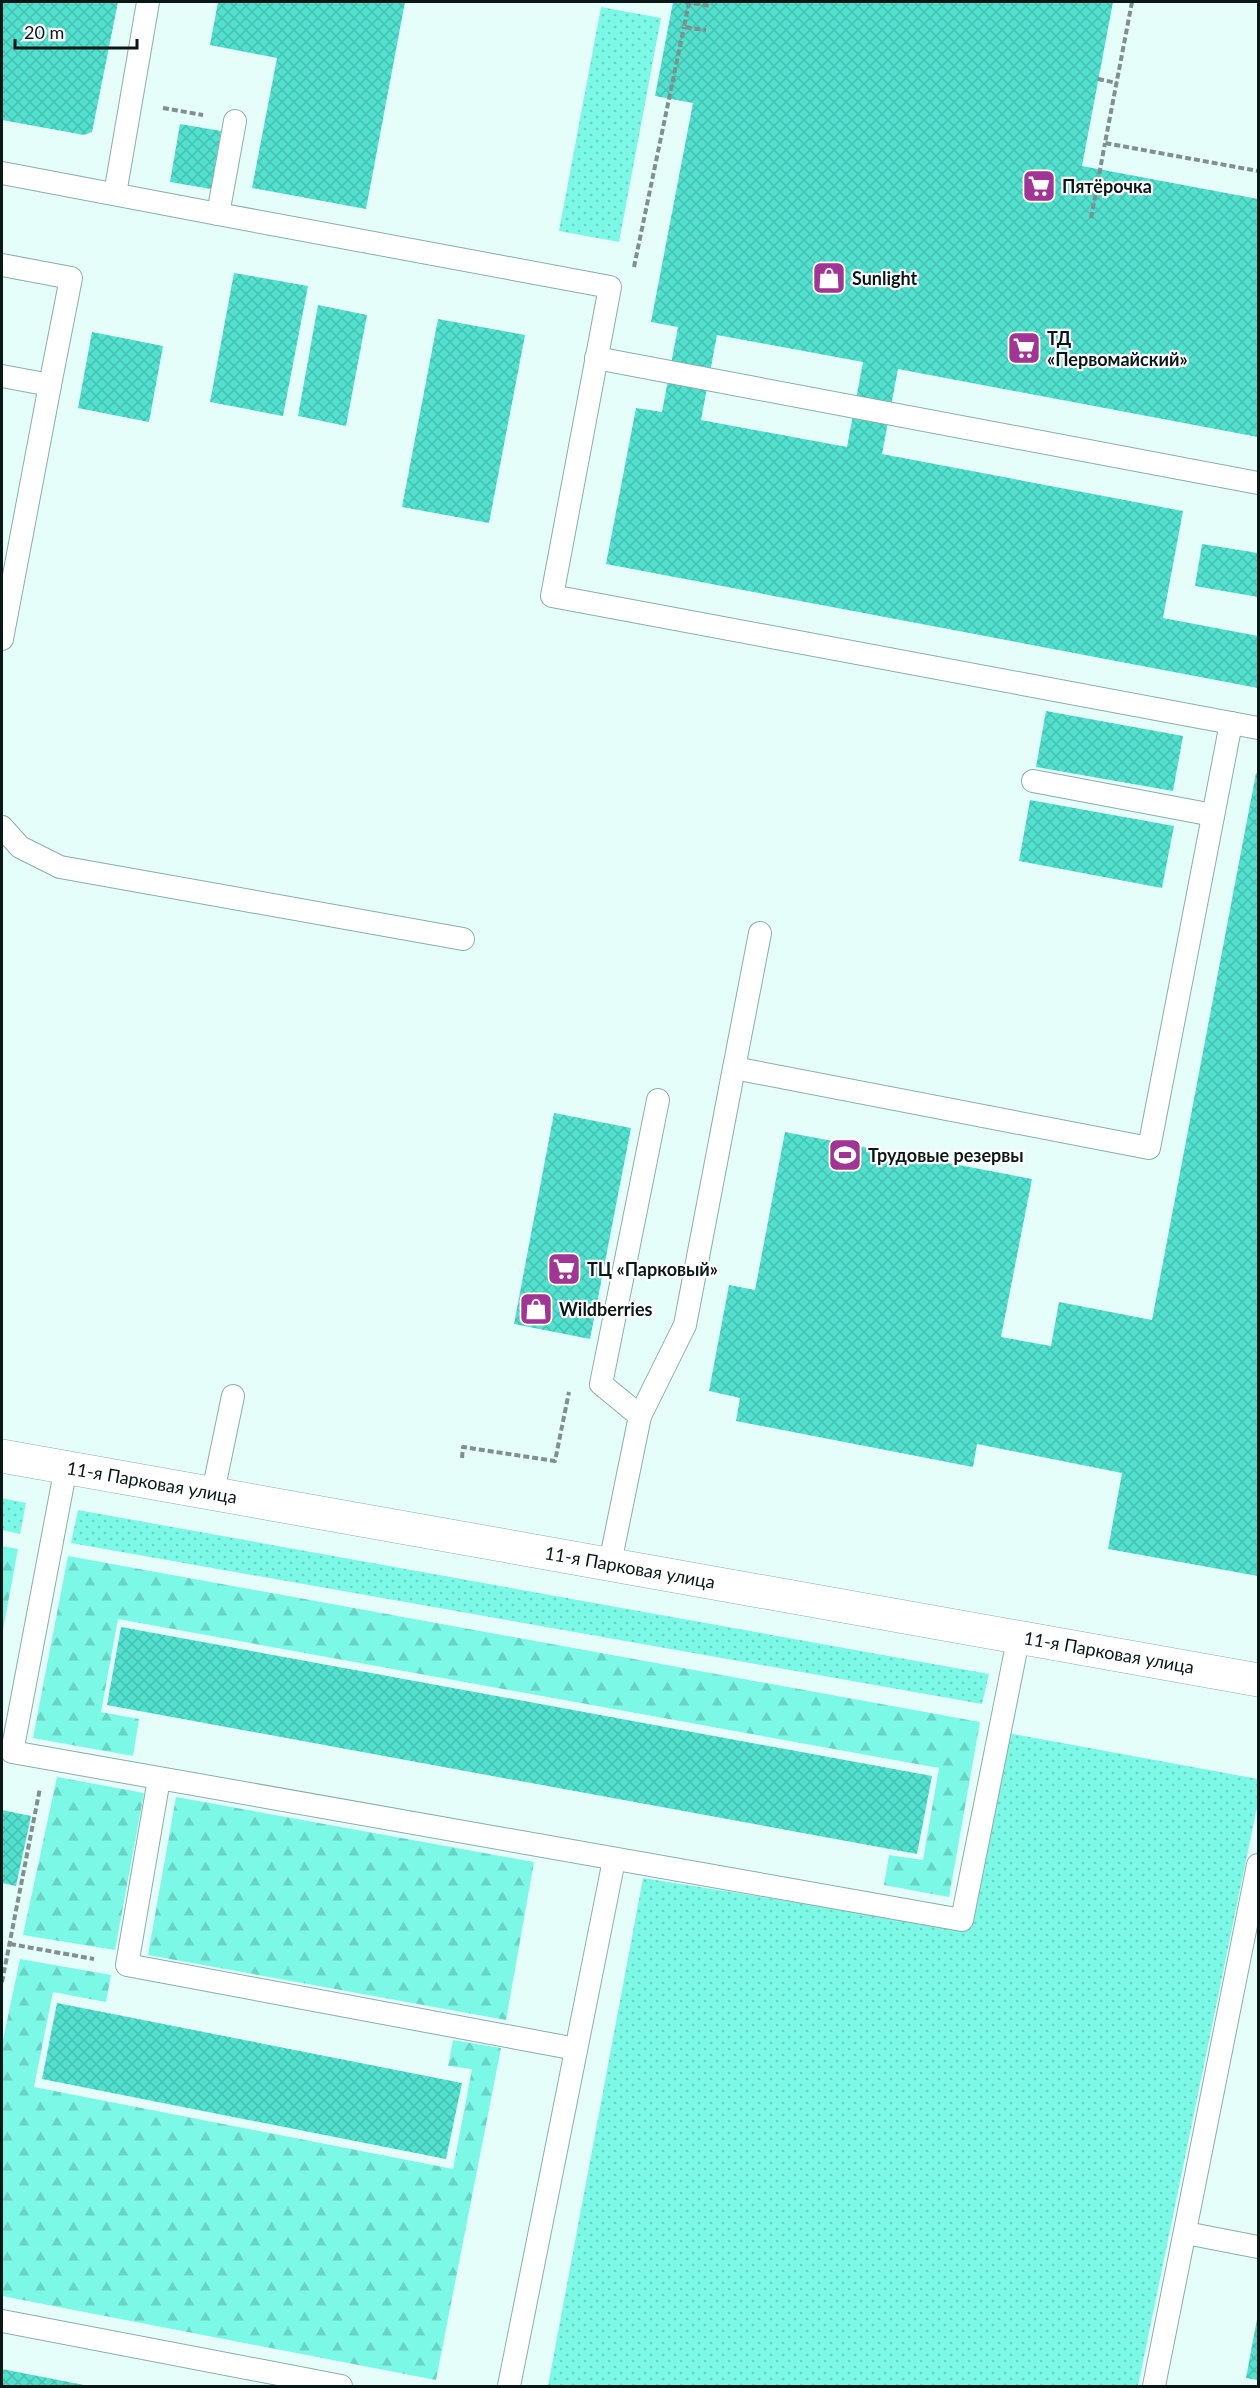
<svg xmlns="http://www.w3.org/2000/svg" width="1260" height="2388" font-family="Lato,sans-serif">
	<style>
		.grass { fill: url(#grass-dots) }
		.forest { fill: url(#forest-firs) }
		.building { fill: url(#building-cross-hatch); fill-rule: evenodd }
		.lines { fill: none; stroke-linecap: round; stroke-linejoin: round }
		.lane-casing { stroke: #88afa8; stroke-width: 24 }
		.street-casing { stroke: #88afa8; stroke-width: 34 }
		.path { stroke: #7e918e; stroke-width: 4; stroke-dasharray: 6 3; stroke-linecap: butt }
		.lane { stroke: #fff; stroke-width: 22 }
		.street { stroke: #fff; stroke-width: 33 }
		.labels { text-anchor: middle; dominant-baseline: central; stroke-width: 4.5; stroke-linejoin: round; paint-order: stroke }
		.poi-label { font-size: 18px; font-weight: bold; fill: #091816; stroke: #fff; text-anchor: start }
		.street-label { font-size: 18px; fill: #091816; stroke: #fff }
	</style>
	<defs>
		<pattern id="grass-dots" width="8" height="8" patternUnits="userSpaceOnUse" patternTransform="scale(1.5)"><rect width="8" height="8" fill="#7bf8e6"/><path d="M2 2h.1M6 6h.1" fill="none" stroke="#69d4c5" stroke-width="1.8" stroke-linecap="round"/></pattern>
		<pattern id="forest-firs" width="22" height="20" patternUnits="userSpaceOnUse" patternTransform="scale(1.5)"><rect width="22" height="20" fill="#7bf8e6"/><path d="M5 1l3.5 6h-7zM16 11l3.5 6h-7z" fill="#69d4c5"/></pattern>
		<pattern id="building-cross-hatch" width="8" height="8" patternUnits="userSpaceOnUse" patternTransform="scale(1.5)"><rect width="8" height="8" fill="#52e1ce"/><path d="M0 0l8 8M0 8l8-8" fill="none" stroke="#46c0b0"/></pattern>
	</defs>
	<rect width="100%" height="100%" fill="#e6fefa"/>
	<g class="grass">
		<polygon points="601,7 661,18 619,242 559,231"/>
		<polygon points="2,1498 26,1503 20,1534 2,1530"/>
		<polygon points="78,1510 989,1674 982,1704 71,1543"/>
		<polygon points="1008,1733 1258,1779 1258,1802 1138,2386 548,2386 643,1878 968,1930"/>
	</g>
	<g class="forest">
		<polygon points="2,1546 18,1549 2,1635"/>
		<polygon points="68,1556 980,1722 949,1897 884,1885 889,1855 923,1860 939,1768 118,1619 101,1712 139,1719 133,1756 33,1738"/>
		<polygon points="57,1777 144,1793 115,1950 23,1935"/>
		<polygon points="176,1797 534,1862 506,2020 148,1955"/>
		<polygon points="20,1959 111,1975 106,2002 53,1992 34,2087 453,2169 472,2069 448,2066 453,2040 501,2048 436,2380 2,2296 2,2045"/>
	</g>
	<g class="building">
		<polygon points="2,2 118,2 92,132 84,135 2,120"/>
		<polygon points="218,2 405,2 366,209 252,188 277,58 210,45"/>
		<path d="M673,2h440l-31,164 176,33v238l-360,-68 -16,85 301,57 -20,107 95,18v52l-652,-124 30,-156 26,4 16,-85 -27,-5 42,-219 -38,-7zM717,335l146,27 -16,85 -146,-27z"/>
		<polygon points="180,124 221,131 211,189 170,182"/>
		<polygon points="234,273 308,286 283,416 210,402"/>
		<polygon points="318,305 367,315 346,426 298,416"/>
		<polygon points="438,319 525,335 489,523 402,507"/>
		<polygon points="92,332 163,346 149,422 78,408"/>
		<polygon points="1202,544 1258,553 1258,597 1195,586"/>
		<polygon points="1046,711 1183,736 1173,791 1036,767"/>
		<polygon points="1256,773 1258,774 1258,1576 1108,1549 1122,1473 977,1444 973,1467 736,1421 740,1398 709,1391 729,1285 755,1290 785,1132 1032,1179 1001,1337 1051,1346 1059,1302 1152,1320"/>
		<polygon points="1030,800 1174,826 1162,888 1019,861"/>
		<polygon points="554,1113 631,1128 590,1339 514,1324"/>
		<polygon points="121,1627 932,1776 917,1854 107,1705"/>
		<polygon points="2,1810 31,1816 16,1886 2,1883"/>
		<polygon points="57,2003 462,2083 446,2159 42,2079"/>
		<polygon points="1257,2319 1258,2319 1258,2380 1246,2378"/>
		<polygon points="2,2369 84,2385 84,2386 2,2386"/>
	</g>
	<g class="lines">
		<defs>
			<g id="lane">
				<polyline points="235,121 218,214 610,287 552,596 1258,728"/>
				<polyline points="2,173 218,214"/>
				<polyline points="115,194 148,2"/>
				<polyline points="2,265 71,278 50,385"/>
				<polyline points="596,358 1258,483"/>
				<polyline points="2,376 50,385 2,639"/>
				<polyline points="1033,781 1213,815"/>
				<polyline points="2,827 20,847 60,867 463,939"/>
				<polyline points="734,1068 760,933"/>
				<polyline points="640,1416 685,1325 734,1068 1149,1148 1231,723"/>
				<polyline points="66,1467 12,1752 962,1920 1019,1635"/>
				<polyline points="213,1492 233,1396"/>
				<polyline points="610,1563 640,1416 601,1384 658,1100"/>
				<polyline points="159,1779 127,1965 576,2049"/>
				<polyline points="1186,2233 1258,2247"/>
				<polyline points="2,2321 341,2386"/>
				<polyline points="509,2386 614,1860"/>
				<polyline points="1154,2386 1258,1865"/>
			</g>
			<polyline id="street" points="2,1456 1258,1680"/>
		</defs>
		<use href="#lane" class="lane-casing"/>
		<use href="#street" class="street-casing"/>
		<g class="path">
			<polyline points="685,2 710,6"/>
			<polyline points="689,2 684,27 706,30"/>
			<polyline points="1132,2 1105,143 1258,171"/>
			<polyline points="1098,79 1117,83"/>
			<polyline points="163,108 203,115"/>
			<polyline points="1091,218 1105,143"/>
			<polyline points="634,267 684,27"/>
			<polyline points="462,1458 463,1447 555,1461 569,1392"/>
			<polyline points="10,1944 94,1959"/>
			<polyline points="2,1982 40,1788"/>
		</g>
		<use href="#lane" class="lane"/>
		<use href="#street" class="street"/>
	</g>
	<defs>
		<symbol id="supermarket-square" viewBox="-11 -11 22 22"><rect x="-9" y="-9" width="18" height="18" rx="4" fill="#a13494" stroke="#fff"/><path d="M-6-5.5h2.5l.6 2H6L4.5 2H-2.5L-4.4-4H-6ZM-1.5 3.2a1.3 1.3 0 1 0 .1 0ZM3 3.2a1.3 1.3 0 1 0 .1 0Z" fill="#fff"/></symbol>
		<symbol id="shop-square" viewBox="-11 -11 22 22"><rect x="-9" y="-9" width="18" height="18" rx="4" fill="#a13494" stroke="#fff"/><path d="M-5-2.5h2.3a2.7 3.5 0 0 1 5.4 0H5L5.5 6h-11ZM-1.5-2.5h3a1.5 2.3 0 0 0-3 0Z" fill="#fff"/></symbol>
		<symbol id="stadium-square" viewBox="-11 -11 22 22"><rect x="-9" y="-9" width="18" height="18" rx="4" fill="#a13494" stroke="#fff"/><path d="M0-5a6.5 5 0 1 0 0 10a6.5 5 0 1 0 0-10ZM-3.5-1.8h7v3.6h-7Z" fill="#fff"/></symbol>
	</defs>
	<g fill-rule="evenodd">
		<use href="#supermarket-square" x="1020" y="167" width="38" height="38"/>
		<use href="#shop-square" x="810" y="259" width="38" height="38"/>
		<use href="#supermarket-square" x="1005" y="329" width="38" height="38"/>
		<use href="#stadium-square" x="826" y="1136" width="38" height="38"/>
		<use href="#supermarket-square" x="545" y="1250" width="38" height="38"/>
		<use href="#shop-square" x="517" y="1290" width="38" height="38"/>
	</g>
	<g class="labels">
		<g class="poi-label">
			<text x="1062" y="186">Пятёрочка</text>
			<text x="852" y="278">Sunlight</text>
			<text x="1047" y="338">ТД<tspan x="1047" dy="21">«Первомайский»</tspan></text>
			<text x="868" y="1155">Трудовые резервы</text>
			<text x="587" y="1269">ТЦ «Парковый»</text>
			<text x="559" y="1309">Wildberries</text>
		</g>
		<g class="street-label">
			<text transform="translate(152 1482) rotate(10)">11-я Парковая улица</text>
			<text transform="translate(630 1567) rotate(10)">11-я Парковая улица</text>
			<text transform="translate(1109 1652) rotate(10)">11-я Парковая улица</text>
		</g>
	</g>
	<rect width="1260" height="2388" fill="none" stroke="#091816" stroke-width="6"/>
	<path d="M15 39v9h122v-9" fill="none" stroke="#091816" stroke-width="3"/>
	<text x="24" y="39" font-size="18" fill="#091816" stroke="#ffffff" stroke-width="4.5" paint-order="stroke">20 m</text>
</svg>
